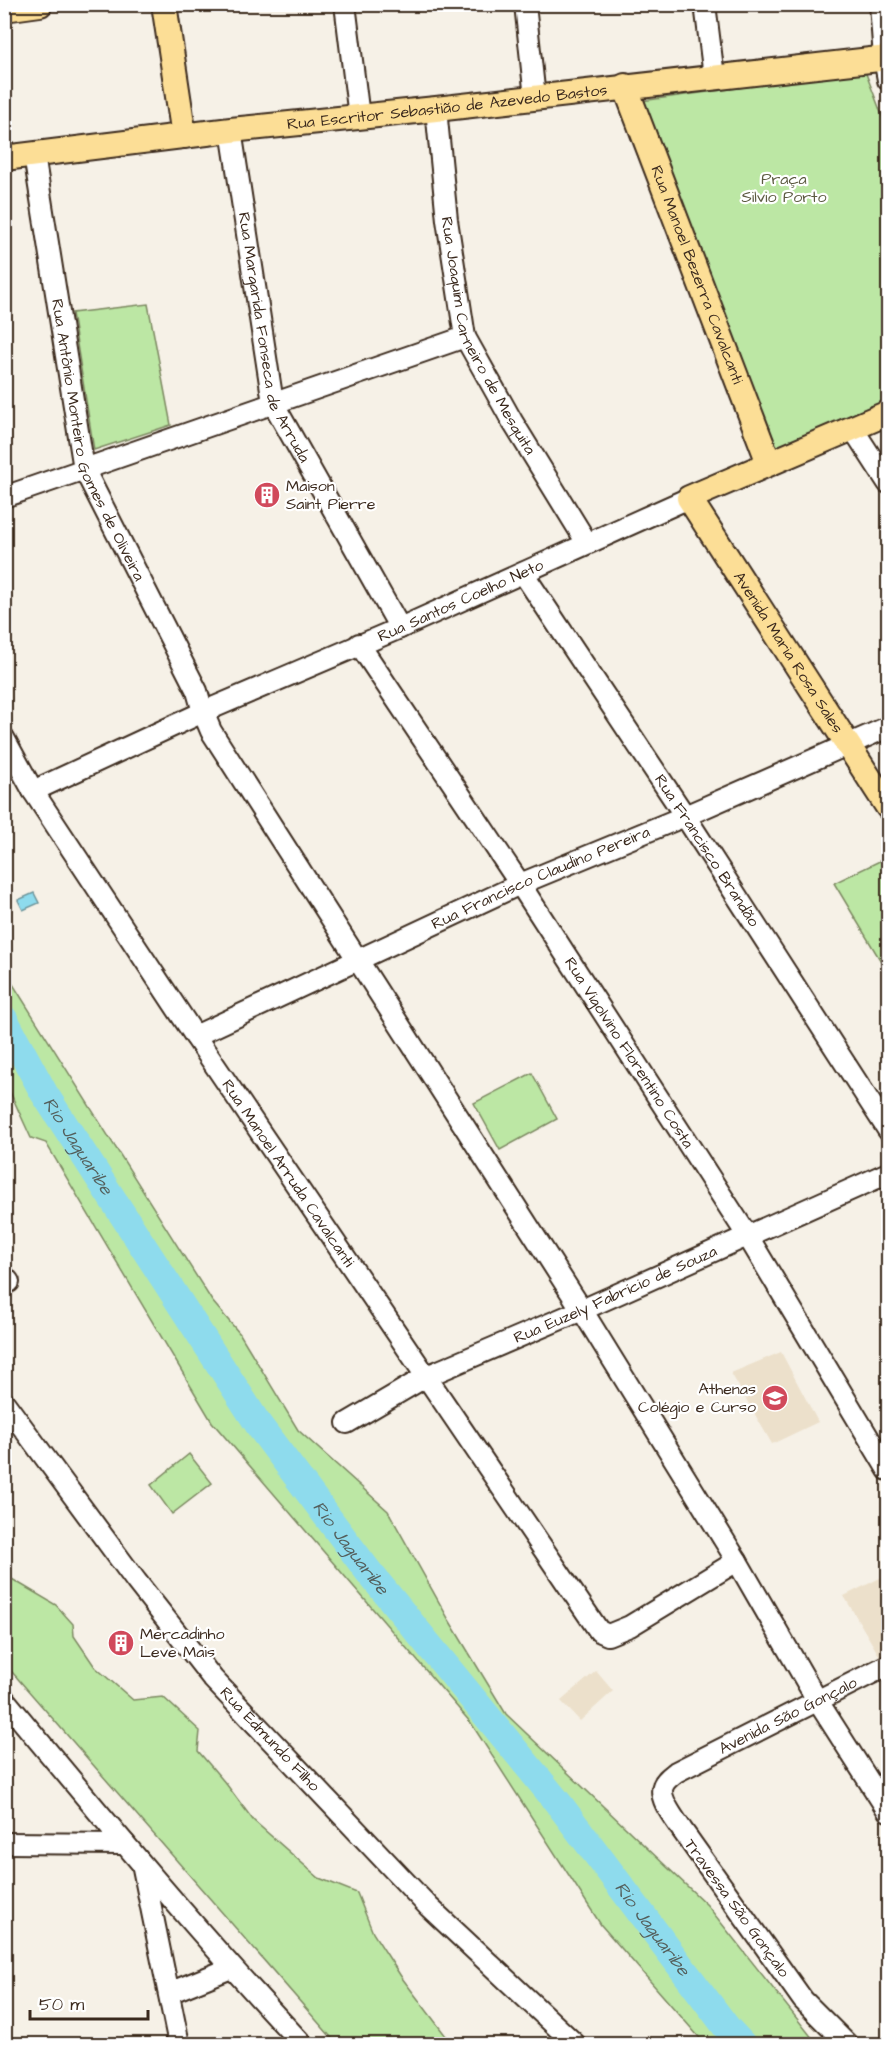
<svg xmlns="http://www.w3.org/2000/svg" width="893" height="2049" font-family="'Architects Daughter',sans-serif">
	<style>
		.built { fill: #ece0cb }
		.green { fill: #bce7a4; stroke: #7c8861; stroke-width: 1.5 }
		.water { fill: #8edbed; stroke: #6d949a; stroke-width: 1.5 }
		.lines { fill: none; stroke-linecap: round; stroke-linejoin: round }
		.river { stroke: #8edbed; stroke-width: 28 }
		.minor-casing { stroke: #3b2a1e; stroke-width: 24 }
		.major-casing { stroke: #3b2a1e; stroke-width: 28 }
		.minor { stroke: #fff; stroke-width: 20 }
		.major { stroke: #fcde96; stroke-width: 24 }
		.labels { text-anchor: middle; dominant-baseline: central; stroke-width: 4.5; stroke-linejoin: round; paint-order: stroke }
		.street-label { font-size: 16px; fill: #3b2a1e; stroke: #fff }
		.park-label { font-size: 16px; fill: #5b5940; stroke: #fff }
		.poi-label { font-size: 16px; fill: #3b2a1e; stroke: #fff; text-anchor: start }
		.water-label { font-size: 18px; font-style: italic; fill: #545f5c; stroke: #fff }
	</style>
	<rect width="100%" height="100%" fill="#f6f1e7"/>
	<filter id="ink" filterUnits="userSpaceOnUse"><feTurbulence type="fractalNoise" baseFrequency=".0167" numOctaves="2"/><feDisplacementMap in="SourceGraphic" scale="12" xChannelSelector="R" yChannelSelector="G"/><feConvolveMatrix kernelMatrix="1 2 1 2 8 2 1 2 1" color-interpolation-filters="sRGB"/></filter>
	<g filter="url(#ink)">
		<g class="built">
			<polygon points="781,1352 818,1422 772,1444 731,1373"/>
			<polygon points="888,1574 888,1653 880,1657 844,1596"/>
			<polygon points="596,1671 613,1691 580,1721 561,1701"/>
		</g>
		<g class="green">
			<polygon points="865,71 888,131 888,408 769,462 641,101"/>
			<polygon points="148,304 171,425 94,450 72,313"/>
			<polygon points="888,857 888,973 834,883"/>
			<polygon points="4,970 212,1301 240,1334 298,1430 388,1511 449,1620 506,1714 707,1905 817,2044 705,2044 601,1925 471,1723 212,1422 46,1143 31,1138 5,1081"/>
			<polygon points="532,1073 557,1119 500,1150 474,1103"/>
			<polygon points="189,1454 212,1483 172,1514 151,1485"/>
			<polygon points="5,1575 56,1605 73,1624 74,1636 95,1667 133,1700 163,1697 200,1731 198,1751 227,1785 253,1820 319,1878 357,1893 373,1933 402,1978 452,2044 337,2044 5,1664"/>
		</g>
		<polygon class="water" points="34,893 39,903 23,910 18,900"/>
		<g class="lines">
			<path class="river" id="s1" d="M4,1019l40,74 216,334 108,144 191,233 168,224 15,16"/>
			<defs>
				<g id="minor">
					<polyline points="345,4 359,117"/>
					<polyline points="525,4 535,98"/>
					<polyline points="705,4 714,77"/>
					<polyline points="880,4 884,58 888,80"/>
					<path id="s2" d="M436,109l11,111 18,117 47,84 75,122"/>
					<path id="s3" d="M231,130l42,273 127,225"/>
					<path id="s4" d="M34,155l50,314 113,222 6,21 8,19 371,579 155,251 80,139 71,111"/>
					<polyline points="853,429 888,483"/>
					<polyline points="4,497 465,337"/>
					<path id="s5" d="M523,573l162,243 203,314"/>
					<path id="s6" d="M359,644l161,240 227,351 141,235"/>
					<path id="s7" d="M4,738l29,53 162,245 404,595 9,4 22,-9 107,-65"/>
					<path id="s8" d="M33,791l170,-79 197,-84 289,-130"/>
					<path id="s9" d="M195,1036l325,-152 165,-68 203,-89"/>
					<polyline points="4,1276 9,1282 4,1285"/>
					<path id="s10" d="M4,1402l132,179 77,98 216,228 146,137"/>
					<path id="s11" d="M347,1423l80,-47 155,-66 306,-137"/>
					<path d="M4,1699c97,117 194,234 298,345"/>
					<polyline points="4,1843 125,1844"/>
					<polyline points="143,1868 179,2044"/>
					<polyline points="169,1993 231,1968"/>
					<path id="s12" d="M847,2044l-44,-44 -121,-170c-7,-11 -24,-31 -19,-44 2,-6 8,-10 13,-14l212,-107"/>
				</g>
				<g id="major">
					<polyline points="164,4 184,136"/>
					<polyline points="4,9 40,4"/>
					<path id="s13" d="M625,86l144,377"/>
					<path id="s14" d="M4,158l227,-28 205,-21 452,-51"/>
					<path id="s15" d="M888,413l-199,85 199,309"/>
				</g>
			</defs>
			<use href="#minor" class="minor-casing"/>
			<use href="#major" class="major-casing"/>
			<use href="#minor" class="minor"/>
			<use href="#major" class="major"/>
		</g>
	</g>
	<defs>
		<symbol id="building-disc" viewBox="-11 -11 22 22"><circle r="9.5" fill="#d1495b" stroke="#fff"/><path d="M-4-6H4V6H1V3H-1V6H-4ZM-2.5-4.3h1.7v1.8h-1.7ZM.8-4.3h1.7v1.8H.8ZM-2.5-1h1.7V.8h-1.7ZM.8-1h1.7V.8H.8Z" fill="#fff"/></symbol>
		<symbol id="school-disc" viewBox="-11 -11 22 22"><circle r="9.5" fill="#d1495b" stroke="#fff"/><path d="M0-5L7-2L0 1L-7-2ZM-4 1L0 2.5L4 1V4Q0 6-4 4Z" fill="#fff"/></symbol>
	</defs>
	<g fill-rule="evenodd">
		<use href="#building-disc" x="252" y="480" width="30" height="30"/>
		<use href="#school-disc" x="760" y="1383" width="30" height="30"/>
		<use href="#building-disc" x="106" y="1628" width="30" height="30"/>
	</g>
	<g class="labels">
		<g class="street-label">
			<text stroke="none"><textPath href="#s14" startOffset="446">Rua Escritor Sebastião de Azevedo Bastos</textPath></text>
			<text stroke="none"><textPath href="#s13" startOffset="202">Rua Manoel Bezerra Cavalcanti</textPath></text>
			<text stroke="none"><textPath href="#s2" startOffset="236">Rua Joaquim Carneiro de Mesquita</textPath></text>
			<text stroke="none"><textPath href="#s3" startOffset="213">Rua Margarida Fonseca de Arruda</textPath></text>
			<text stroke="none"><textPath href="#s4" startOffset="294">Rua Antônio Monteiro Gomes de Oliveira</textPath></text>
			<text stroke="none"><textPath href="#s8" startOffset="468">Rua Santos Coelho Neto</textPath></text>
			<text stroke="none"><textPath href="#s15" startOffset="400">Avenida Maria Rosa Sales</textPath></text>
			<text stroke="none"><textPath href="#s5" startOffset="333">Rua Francisco Brandão</textPath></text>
			<text stroke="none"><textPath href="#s9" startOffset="380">Rua Francisco Claudino Pereira</textPath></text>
			<text stroke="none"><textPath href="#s6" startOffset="490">Rua Vigolvino Florentino Costa</textPath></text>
			<text stroke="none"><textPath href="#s7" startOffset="520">Rua Manoel Arruda Cavalcanti</textPath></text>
			<text stroke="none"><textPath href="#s11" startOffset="298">Rua Euzely Fabrício de Souza</textPath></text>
			<text stroke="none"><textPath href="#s12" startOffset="465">Avenida São Gonçalo</textPath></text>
			<text stroke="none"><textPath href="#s10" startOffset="430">Rua Edmundo Filho</textPath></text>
			<text transform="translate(737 1908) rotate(54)">Travessa São Gonçalo</text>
		</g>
		<g class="park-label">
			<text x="784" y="179">Praça<tspan x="784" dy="18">Silvio Porto</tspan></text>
		</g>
		<g class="poi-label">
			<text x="286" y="486">Maison<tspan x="286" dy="18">Saint Pierre</tspan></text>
			<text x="756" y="1389" text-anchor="end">Athenas<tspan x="756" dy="18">Colégio e Curso</tspan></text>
			<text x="140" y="1634">Mercadinho<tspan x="140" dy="18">Leve Mais</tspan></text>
		</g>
		<g class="water-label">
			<text stroke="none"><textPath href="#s1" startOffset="147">Rio Jaguaribe</textPath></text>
			<text stroke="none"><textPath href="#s1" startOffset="633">Rio Jaguaribe</textPath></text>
			<text stroke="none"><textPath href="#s1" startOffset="1119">Rio Jaguaribe</textPath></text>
		</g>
	</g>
	<rect width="893" height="2049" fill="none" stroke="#fff" stroke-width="24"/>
	<rect x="12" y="12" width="869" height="2025" fill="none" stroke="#3b2a1e" stroke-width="2" filter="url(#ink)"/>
	<path d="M30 2010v9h118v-9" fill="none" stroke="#3b2a1e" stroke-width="3"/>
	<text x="39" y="2010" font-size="18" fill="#3b2a1e" stroke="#ffffff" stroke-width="4.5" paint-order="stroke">50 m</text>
</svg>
